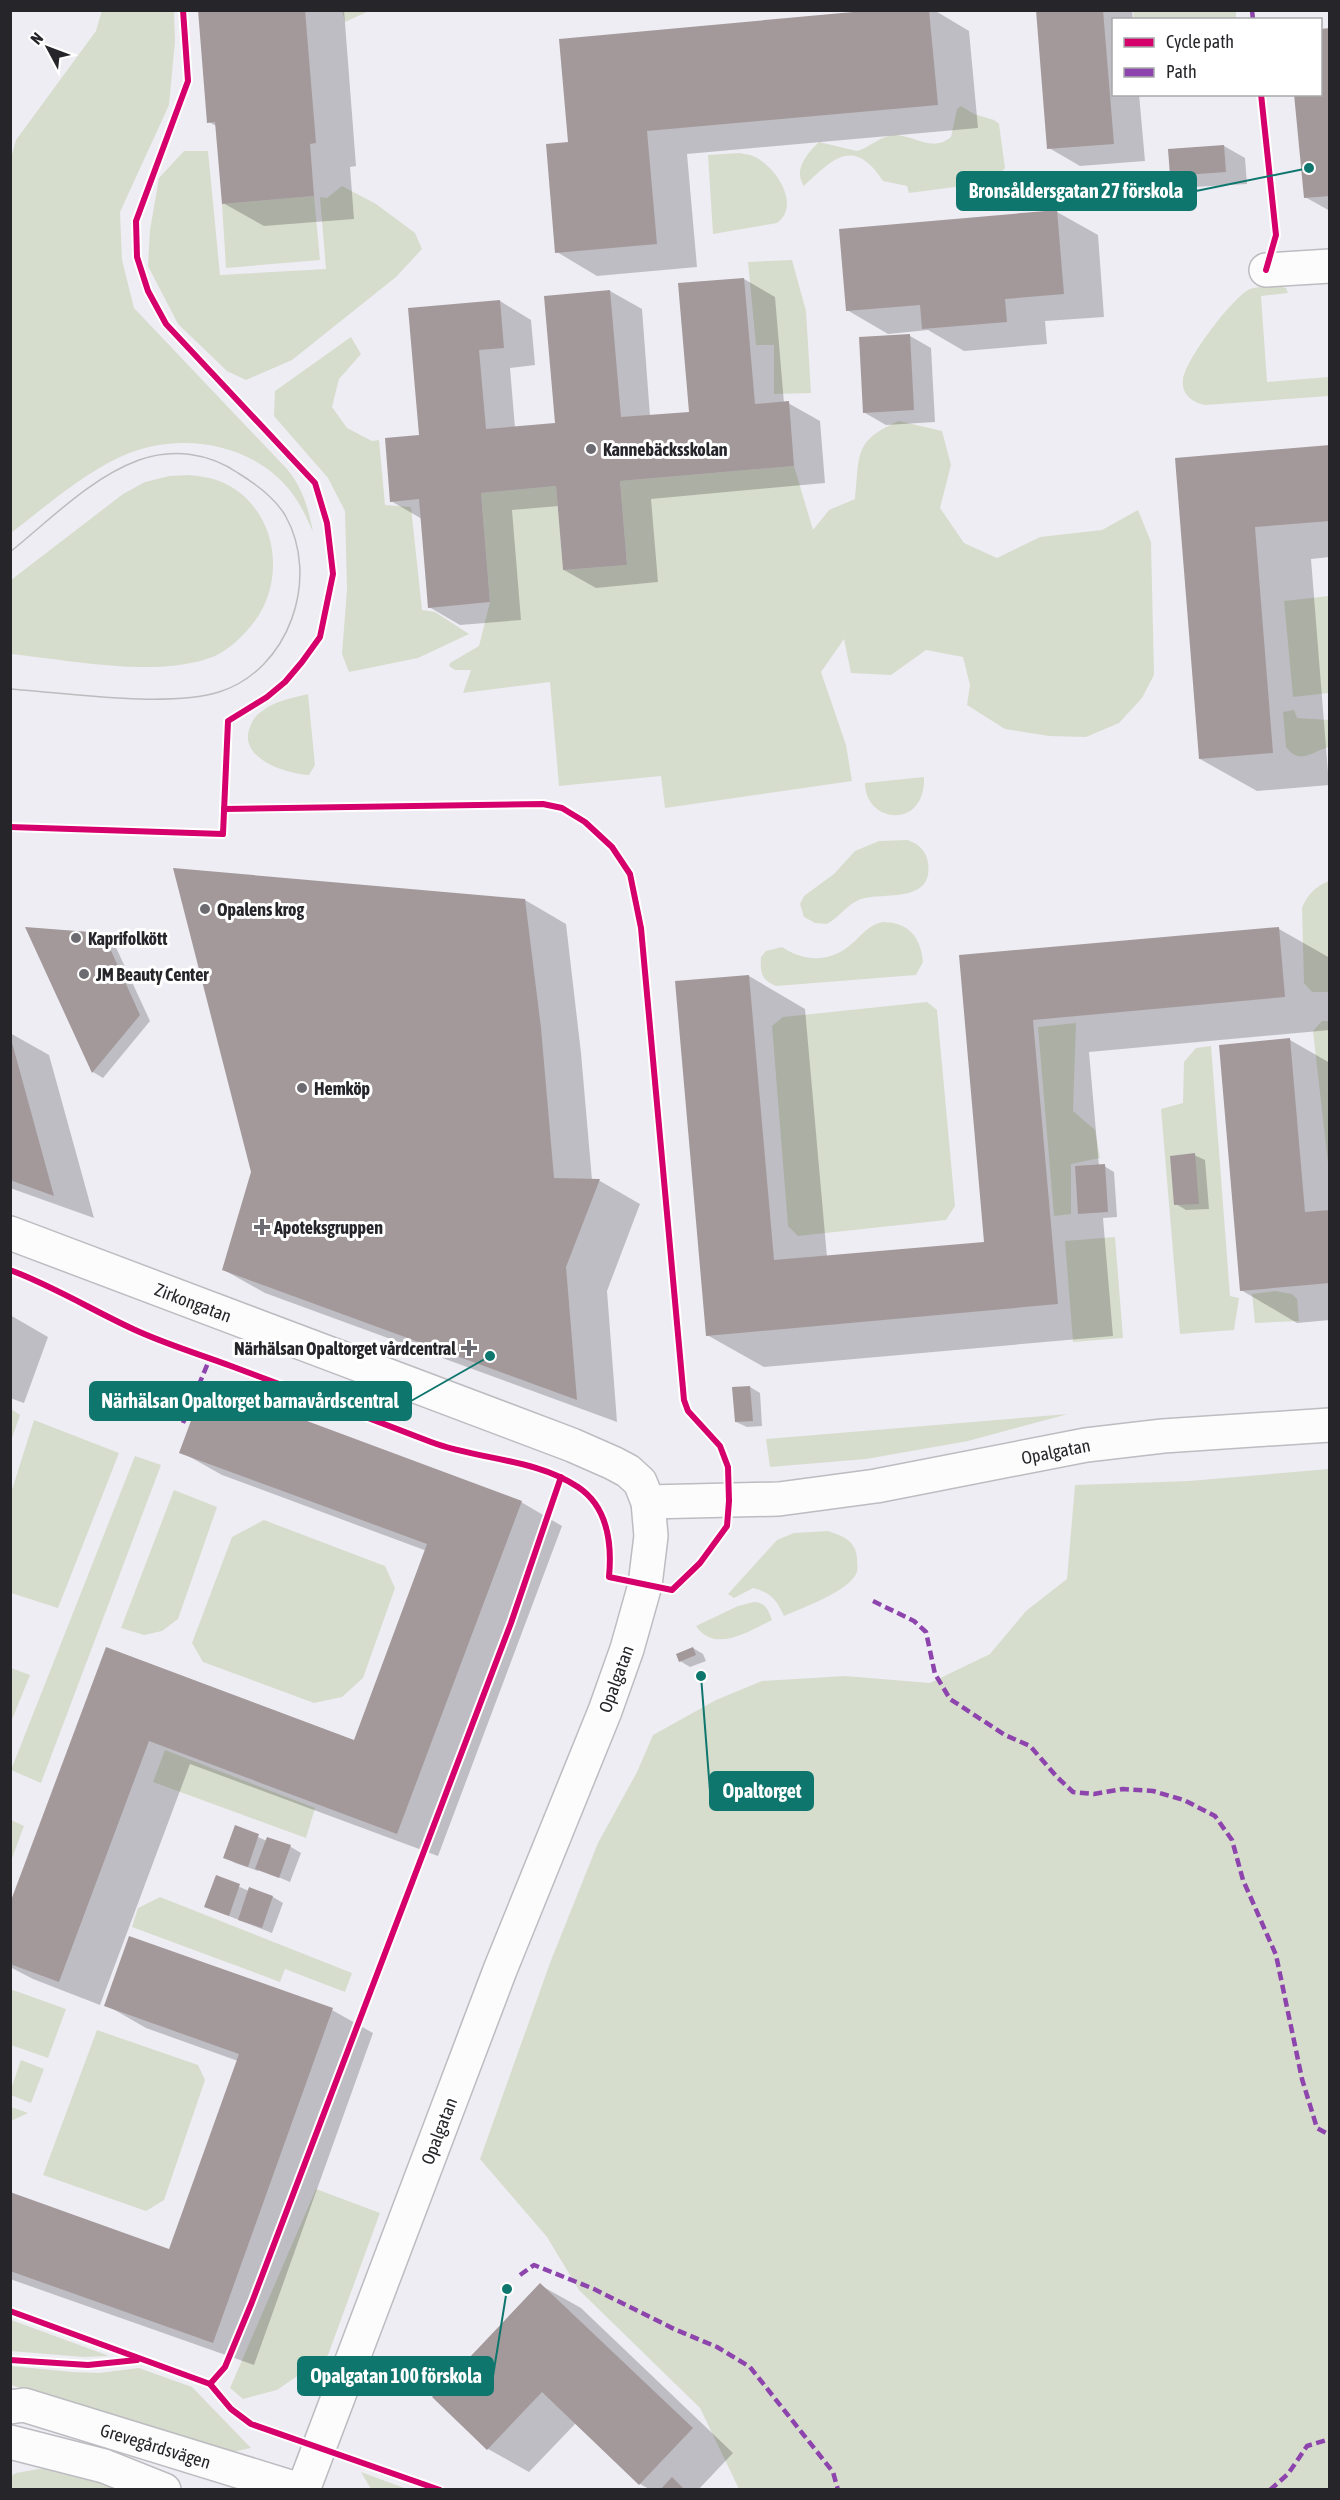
<svg xmlns="http://www.w3.org/2000/svg" width="1340" height="2500" font-family="'Asap Condensed',sans-serif">
	<style>
		.green { fill: #d7ddcd }
		.shadow { fill: #0003 }
		.building { fill: #a4999a }
		.lines { fill: none; stroke-linecap: round; stroke-linejoin: round }
		.minor-casing { stroke: #bcbcc1; stroke-width: 36 }
		.minor { stroke: #fcfcfd; stroke-width: 33 }
		.tram { stroke: #bcbcbe; stroke-width: 1.5 }
		.quiet { stroke: #8e44ad; stroke-width: 4.5; stroke-dasharray: 9 4.5; stroke-linecap: butt }
		.cycleway-casing { stroke: #fff; stroke-width: 10 }
		.cycleway { stroke: #d6006c; stroke-width: 6 }
		.poi-dot { fill: #6c6b71; stroke: #fff; stroke-width: 2 }
		.labels { text-anchor: middle; dominant-baseline: central; stroke-width: 6; stroke-linejoin: round; paint-order: stroke }
		.poi-label { font-size: 18px; font-weight: bold; fill: #26252a; stroke: #fff; text-anchor: start }
		.street-label { font-size: 18px; fill: #26252a; stroke: #fff }
		.leader { fill: none; stroke: #0f766e; stroke-width: 2 }
		.callout-dot { fill: #0f766e; stroke: #fff; stroke-width: 2 }
		.callout { fill: #0f766e; stroke: #0f766e; stroke-width: 2 }
		.callout-label { font-size: 20px; text-anchor: middle; font-weight: bold; fill: #fff }
	</style>
	<rect width="100%" height="100%" fill="#eeedf4"/>
	<g class="green">
		<path d="M102,10l72,1 1,30 -6,64 -49,107 2,48 12,48 153,161c16,20 21,38 26,63 -7,-16 -14,-31 -25,-44 -40,-47 -113,-57 -168,-31 -40,19 -75,50 -109,76v-375l5,-18 80,-109z"/>
		<polygon points="342,11 342,10 369,11 345,22"/>
		<polygon points="1133,11 1236,11 1236,19 1134,19"/>
		<path d="M961,106l13,8 20,6 5,4 6,44 -12,14 -84,11 -2,-7 -24,-5c-28,-43 -48,-25 -79,5 -11,-17 3,-32 15,-44l38,9c14,-4 25,-17 40,-16 20,2 36,17 54,2l6,-28z"/>
		<polygon points="184,151 208,151 220,275 326,269 320,197 327,198 342,186 376,204 415,233 422,249 396,277 292,360 246,380 227,371 178,324 148,266 150,230 159,178"/>
		<path d="M739,153c4,1 9,1 14,3 22,9 49,49 24,67l-64,11 -5,-79z"/>
		<polygon points="314,196 320,260 226,268 222,204"/>
		<polygon points="792,260 806,311 811,393 774,394 774,345 756,345 748,262"/>
		<path d="M1280,286l6,2 2,5 -27,3 6,86 62,-5v19l-124,9c-12,-2 -24,-11 -22,-25 2,-20 47,-79 65,-90 7,-4 23,-3 32,-4z"/>
		<polygon points="351,337 361,354 339,379 332,407 347,428 372,441 379,440 385,505 411,507 422,610 435,612 469,634 418,658 349,672 342,654 347,589 345,511 328,478 274,416 275,391"/>
		<path d="M899,421l43,10 9,34 -11,43 24,35 33,15 43,-21 62,-7 36,-20 13,32 3,133 -12,23 -23,25 -33,14 -37,-1 -44,-7 -38,-24 3,-20 -7,-28 -37,-7 -35,25 -40,-2 -7,-34 -23,33 25,73 6,36 -187,27 -4,-32 -102,10 -9,-104 -87,11 8,-23h-16l-6,-4 1,-3 29,-17 11,-44 -9,-109 75,-7 7,84 64,-5 -7,-84 174,-15 19,64 16,-20 26,-11c5,-45 -2,-58 44,-78z"/>
		<path d="M189,475c12,1 24,3 35,8 55,26 64,101 26,144 -9,11 -22,23 -35,29 -55,23 -145,4 -204,-2v-74l112,-86 22,-12 24,-6z"/>
		<polygon points="1329,596 1329,693 1293,697 1284,601"/>
		<path d="M308,694l7,71 -6,10c-23,-1 -72,-17 -59,-48 2,-6 6,-12 11,-15 13,-11 31,-14 47,-18z"/>
		<path d="M1294,710l3,8 32,2v27c-16,4 -29,19 -43,0l-3,-35z"/>
		<path d="M924,777c2,53 -59,47 -59,6z"/>
		<path d="M908,840c10,4 19,11 20,23 6,41 -45,29 -67,36 -14,5 -21,18 -34,25l-12,-1 -11,-6 -4,-13 4,-8 30,-22 21,-23 24,-10z"/>
		<path d="M1329,881v111h-17l-8,-9 -2,-75c5,-13 14,-22 27,-27z"/>
		<path d="M883,922c26,0 38,16 40,40l-7,13 -140,11c-15,-6 -16,-14 -15,-29l5,-6 16,-4c21,14 46,16 67,-1 13,-10 17,-20 34,-24z"/>
		<polygon points="927,1002 937,1010 955,1206 946,1220 798,1236 788,1226 772,1026 783,1017"/>
		<polygon points="1322,1021 1330,1021 1329,1172 1313,1031"/>
		<polygon points="1076,1023 1073,1111 1095,1130 1100,1158 1071,1164 1071,1214 1054,1216 1038,1027"/>
		<polygon points="1211,1046 1230,1296 1239,1298 1234,1330 1180,1334 1161,1109 1183,1103 1184,1062 1196,1048"/>
		<polygon points="1115,1237 1123,1338 1073,1342 1065,1241"/>
		<polygon points="1275,1291 1292,1294 1297,1299 1299,1321 1255,1323 1252,1294"/>
		<polygon points="11,1409 20,1415 11,1441"/>
		<polygon points="1068,1414 968,1441 866,1459 770,1467 766,1439"/>
		<polygon points="34,1420 119,1453 58,1608 11,1593 11,1493"/>
		<polygon points="135,1456 161,1465 41,1783 11,1770"/>
		<polygon points="1329,1469 1329,2489 739,2489 700,2408 579,2290 547,2237 480,2159 550,1963 598,1843 637,1772 653,1735 716,1700 762,1681 845,1676 930,1683 990,1654 1026,1611 1067,1579 1075,1485 1189,1481"/>
		<polygon points="174,1490 217,1507 178,1619 162,1631 144,1635 121,1628"/>
		<polygon points="264,1520 385,1566 395,1588 363,1678 342,1697 314,1703 203,1662 192,1643 232,1537"/>
		<path d="M828,1531c15,5 28,10 29,27 0,4 1,10 0,14 -7,19 -55,36 -73,44 -8,-17 -13,-23 -31,-28l-19,10 -6,-4 49,-54 17,-7z"/>
		<path d="M754,1602c11,0 15,9 18,18 -23,11 -57,34 -76,6l42,-20z"/>
		<polygon points="11,1668 30,1675 11,1722 10,1668"/>
		<polygon points="165,1750 315,1808 306,1838 153,1782"/>
		<polygon points="11,1820 24,1826 11,1861"/>
		<polygon points="160,1897 352,1973 345,1992 285,1969 280,1982 132,1927 138,1908"/>
		<polygon points="10,1989 66,2009 48,2058 11,2045"/>
		<polygon points="97,2030 198,2065 205,2080 164,2200 146,2211 43,2175"/>
		<polygon points="21,2060 44,2069 31,2103 11,2095 11,2089"/>
		<polygon points="10,2107 11,2107 28,2113 11,2121"/>
		<polygon points="316,2189 380,2213 328,2355 277,2390 243,2399 230,2388"/>
		<polygon points="11,2320 104,2354 108,2356 83,2357 11,2351"/>
		<polygon points="10,2366 73,2372 99,2373 139,2368 192,2387 251,2448 232,2452 11,2385"/>
		<polygon points="50,2467 84,2476 117,2489 11,2489 10,2477 16,2473"/>
		<polygon points="361,2472 407,2489 371,2489"/>
	</g>
	<g class="shadow">
		<polygon points="200,10 344,10 356,166 350,167 354,219 264,226 223,203 216,126 209,122"/>
		<polygon points="892,10 934,10 969,31 978,128 687,154 697,267 597,276 557,252 569,143"/>
		<polygon points="1038,10 1132,10 1133,20 1114,20 1114,94 1139,94 1145,161 1080,166 1049,148"/>
		<polygon points="1330,30 1330,211 1305,197"/>
		<polygon points="1224,146 1245,158 1247,184 1193,187 1172,175"/>
		<polygon points="1057,212 1098,235 1104,317 1045,321 1047,344 964,351 928,330 888,334 847,310"/>
		<polygon points="744,279 775,297 784,403 788,403 820,421 825,483 651,499 658,582 596,588 564,570 559,506 512,510 521,620 460,625 429,607 422,519 391,501 421,436 500,301 531,320 535,365 510,368 515,428 557,424 546,297 610,291 642,309 650,416 691,413"/>
		<polygon points="910,336 931,348 935,422 886,425 865,413"/>
		<polygon points="1330,447 1330,557 1311,559 1329,785 1257,791 1200,759 1176,460"/>
		<polygon points="525,900 566,924 581,1053 592,1180 600,1181 640,1204 607,1291 617,1422 265,1293 224,1270 253,1172"/>
		<polygon points="27,929 102,935 113,941 150,1021 103,1078 93,1072"/>
		<polygon points="1279,929 1330,958 1330,1030 1089,1052 1099,1166 1104,1166 1114,1172 1117,1217 1103,1218 1113,1336 764,1367 707,1335 749,976 805,1009 827,1257 985,1243 960,957"/>
		<polygon points="10,1033 49,1055 94,1218 10,1188"/>
		<polygon points="1290,1040 1330,1063 1330,1320 1297,1323 1241,1290"/>
		<polygon points="1194,1155 1205,1160 1209,1209 1186,1210 1176,1204"/>
		<polygon points="10,1315 48,1337 24,1403 10,1398"/>
		<polygon points="206,1385 521,1502 562,1526 438,1856 190,1764 100,2005 33,1979 10,1967 10,1907 107,1649 355,1742 427,1551 222,1475 181,1452"/>
		<polygon points="750,1387 760,1393 762,1426 747,1427 736,1422"/>
		<polygon points="693,1648 703,1654 706,1661 690,1667 680,1661"/>
		<polygon points="236,1827 267,1841 267,1839 291,1847 301,1853 290,1882 259,1869 258,1871 235,1863 225,1857"/>
		<polygon points="217,1877 249,1891 250,1889 273,1897 283,1903 272,1933 206,1907"/>
		<polygon points="106,2005 332,2010 373,2033 254,2365 10,2279 10,2194 170,2251 238,2061 146,2028"/>
		<polygon points="540,2285 581,2308 733,2453 698,2490 651,2490 640,2484 576,2423 529,2472 488,2449 434,2397"/>
	</g>
	<g class="building">
		<polygon points="198,10 305,10 316,143 310,144 314,196 222,204 215,122 207,123"/>
		<polygon points="875,10 929,10 938,105 647,131 657,244 555,253 546,144 568,142 559,39"/>
		<polygon points="1036,10 1103,10 1114,144 1047,149"/>
		<polygon points="1330,28 1330,196 1304,198 1294,94 1320,94 1320,29"/>
		<polygon points="1224,145 1226,172 1170,176 1168,149"/>
		<polygon points="1057,210 1064,294 1005,299 1007,322 922,329 920,305 846,311 839,229"/>
		<polygon points="744,278 755,404 789,401 794,466 620,481 627,565 563,570 556,486 481,493 490,602 428,608 419,499 390,502 385,438 419,435 408,308 500,300 504,348 479,350 486,429 555,423 544,296 610,290 621,417 689,412 678,283"/>
		<polygon points="910,334 914,410 863,413 859,337"/>
		<polygon points="1330,445 1330,521 1255,527 1273,753 1199,759 1175,458"/>
		<polygon points="173,868 525,899 541,1028 554,1178 600,1179 566,1267 577,1400 222,1270 251,1172"/>
		<polygon points="25,927 103,933 140,1015 92,1073"/>
		<polygon points="1279,927 1285,997 1033,1020 1058,1304 706,1336 675,981 749,975 774,1260 984,1242 959,955"/>
		<polygon points="1290,1038 1305,1212 1330,1210 1330,1283 1240,1291 1219,1045"/>
		<polygon points="10,1039 11,1039 54,1196 10,1180"/>
		<polygon points="1195,1153 1199,1204 1174,1205 1170,1156"/>
		<polygon points="1105,1164 1108,1212 1078,1214 1075,1166"/>
		<polygon points="205,1383 522,1501 397,1834 149,1741 59,1982 10,1964 10,1903 106,1647 354,1740 427,1544 179,1453"/>
		<polygon points="750,1386 753,1421 735,1422 732,1387"/>
		<polygon points="693,1647 696,1655 679,1662 676,1654"/>
		<polygon points="235,1825 259,1834 248,1867 223,1858"/>
		<polygon points="267,1837 291,1845 279,1878 255,1869"/>
		<polygon points="216,1875 240,1884 229,1916 204,1907"/>
		<polygon points="249,1887 273,1896 262,1928 238,1920"/>
		<polygon points="129,1936 333,2008 213,2343 10,2271 10,2192 169,2249 239,2054 104,2006"/>
		<polygon points="540,2283 693,2428 639,2485 542,2392 487,2450 432,2397"/>
		<polygon points="672,2477 685,2490 660,2490"/>
	</g>
	<g class="lines">
		<defs>
			<g id="minor">
				<polyline points="1266,270 1330,266"/>
				<path id="s1" d="M10,1233l562,212 41,18 15,8 12,11 8,20 3,34 -6,49 -18,64 -22,62 -105,259 -197,520"/>
				<path id="s2" d="M648,1502l131,-3 97,-13 210,-41 77,-9 167,-11"/>
				<path id="s3" d="M10,2407l14,-2 276,85"/>
				<polyline points="10,2442 104,2466 164,2490"/>
			</g>
		</defs>
		<use href="#minor" class="minor-casing"/>
		<use href="#minor" class="minor"/>
		<path class="tram" d="M10,552c40,-32 80,-74 129,-92 34,-12 70,-7 99,13 18,11 36,24 47,42 36,63 4,155 -66,177 -53,16 -152,1 -209,-3"/>
		<g class="quiet">
			<polyline points="1252,10 1253,20"/>
			<polyline points="183,1423 210,1358"/>
			<polyline points="873,1601 914,1621 926,1632 935,1674 950,1699 1005,1735 1030,1746 1057,1777 1073,1792 1094,1794 1123,1789 1153,1791 1184,1800 1215,1816 1232,1840 1243,1880 1276,1955 1302,2079 1317,2128 1330,2135"/>
			<polyline points="520,2275 534,2265 594,2289 674,2329 717,2347 750,2367 833,2472 838,2490"/>
			<polyline points="1270,2490 1288,2474 1307,2446 1330,2439"/>
		</g>
		<defs>
			<g id="cycleway">
				<polyline points="1261,94 1276,235 1266,270"/>
				<polyline points="10,827 223,834 228,721 267,697 285,682 302,662 320,637 333,574 327,523 315,483 166,324 148,291 137,257 136,221 188,81 183,10"/>
				<path d="M10,1270c43,16 82,40 123,59 32,15 66,25 98,37 67,25 133,50 200,76 47,18 104,16 147,45 30,20 34,58 31,90l63,13 28,-27 27,-37 2,-25 -1,-34 -8,-21 -32,-35 -4,-11 -43,-472 -11,-54 -18,-27 -27,-25 -23,-14 -19,-4 -319,5"/>
				<polyline points="10,2311 210,2384 231,2409 251,2424 440,2490"/>
				<polyline points="10,2360 88,2365 137,2360"/>
				<polyline points="210,2384 225,2367 252,2302 511,1623 561,1477"/>
			</g>
		</defs>
		<use href="#cycleway" class="cycleway-casing"/>
		<use href="#cycleway" class="cycleway"/>
	</g>
	<g class="poi-dot">
		<circle cx="591" cy="449" r="6"/>
		<circle cx="205" cy="909" r="6"/>
		<circle cx="76" cy="938" r="6"/>
		<circle cx="84" cy="974" r="6"/>
		<circle cx="302" cy="1088" r="6"/>
		<path d="M259 1218h6v6h6v6h-6v6h-6v-6h-6v-6h6z"/>
		<path d="M466 1339h6v6h6v6h-6v6h-6v-6h-6v-6h6z"/>
	</g>
	<g class="labels">
		<g class="poi-label">
			<text x="603" y="449">Kannebäcksskolan</text>
			<text x="217" y="909">Opalens krog</text>
			<text x="88" y="938">Kaprifolkött</text>
			<text x="96" y="974">JM Beauty Center</text>
			<text x="314" y="1088">Hemköp</text>
			<text x="274" y="1227">Apoteksgruppen</text>
			<text x="456" y="1348" text-anchor="end">Närhälsan Opaltorget vårdcentral</text>
		</g>
		<g class="street-label">
			<text stroke="none"><textPath href="#s1" startOffset="196">Zirkongatan</textPath></text>
			<text stroke="none"><textPath href="#s2" startOffset="412">Opalgatan</textPath></text>
			<text transform="translate(616 1679) rotate(-70)">Opalgatan</text>
			<text transform="translate(439 2131) rotate(-69)">Opalgatan</text>
			<text stroke="none"><textPath href="#s3" startOffset="152">Grevegårdsvägen</textPath></text>
		</g>
	</g>
	<path class="leader" d="M1309 168L1196 191M490 1356L411 1401M701 1676L710 1791M507 2289L493 2376"/>
	<g class="callout-dot">
		<circle cx="1309" cy="168" r="6"/>
		<circle cx="490" cy="1356" r="6"/>
		<circle cx="701" cy="1676" r="6"/>
		<circle cx="507" cy="2289" r="6"/>
	</g>
	<g class="callout">
		<rect x="957" y="172" width="239" height="38" rx="6"/>
		<rect x="90" y="1382" width="321" height="38" rx="6"/>
		<rect x="710" y="1772" width="103" height="38" rx="6"/>
		<rect x="298" y="2357" width="195" height="38" rx="6"/>
	</g>
	<g class="callout-label">
		<text x="1076" y="198">Bronsåldersgatan 27 förskola</text>
		<text x="250" y="1408">Närhälsan Opaltorget barnavårdscentral</text>
		<text x="762" y="1798">Opaltorget</text>
		<text x="396" y="2383">Opalgatan 100 förskola</text>
	</g>
	<rect width="1340" height="2500" fill="none" stroke="#26252a" stroke-width="24"/>
	<rect x="1112" y="18" width="210" height="78" fill="#ffffff" stroke="#a8a8aa" stroke-width="1.5"/>
	<rect x="1124" y="38" width="30" height="9" fill="#d6006c" stroke="#a8a8aa" stroke-width="1.5"/>
	<text x="1166" y="48" font-size="18" fill="#26252a">Cycle path</text>
	<rect x="1124" y="68" width="30" height="9" fill="#8e44ad" stroke="#a8a8aa" stroke-width="1.5"/>
	<text x="1166" y="78" font-size="18" fill="#26252a">Path</text>
	<g transform="translate(48 48) rotate(311)" stroke="#ffffff" stroke-width="4.5" paint-order="stroke">
	<path d="M0-4.5L10 22L0 15L-10 22Z" fill="#26252a"/>
	<text y="-9" font-size="16" font-weight="bold" text-anchor="middle" fill="#26252a">N</text>
	</g>
</svg>
